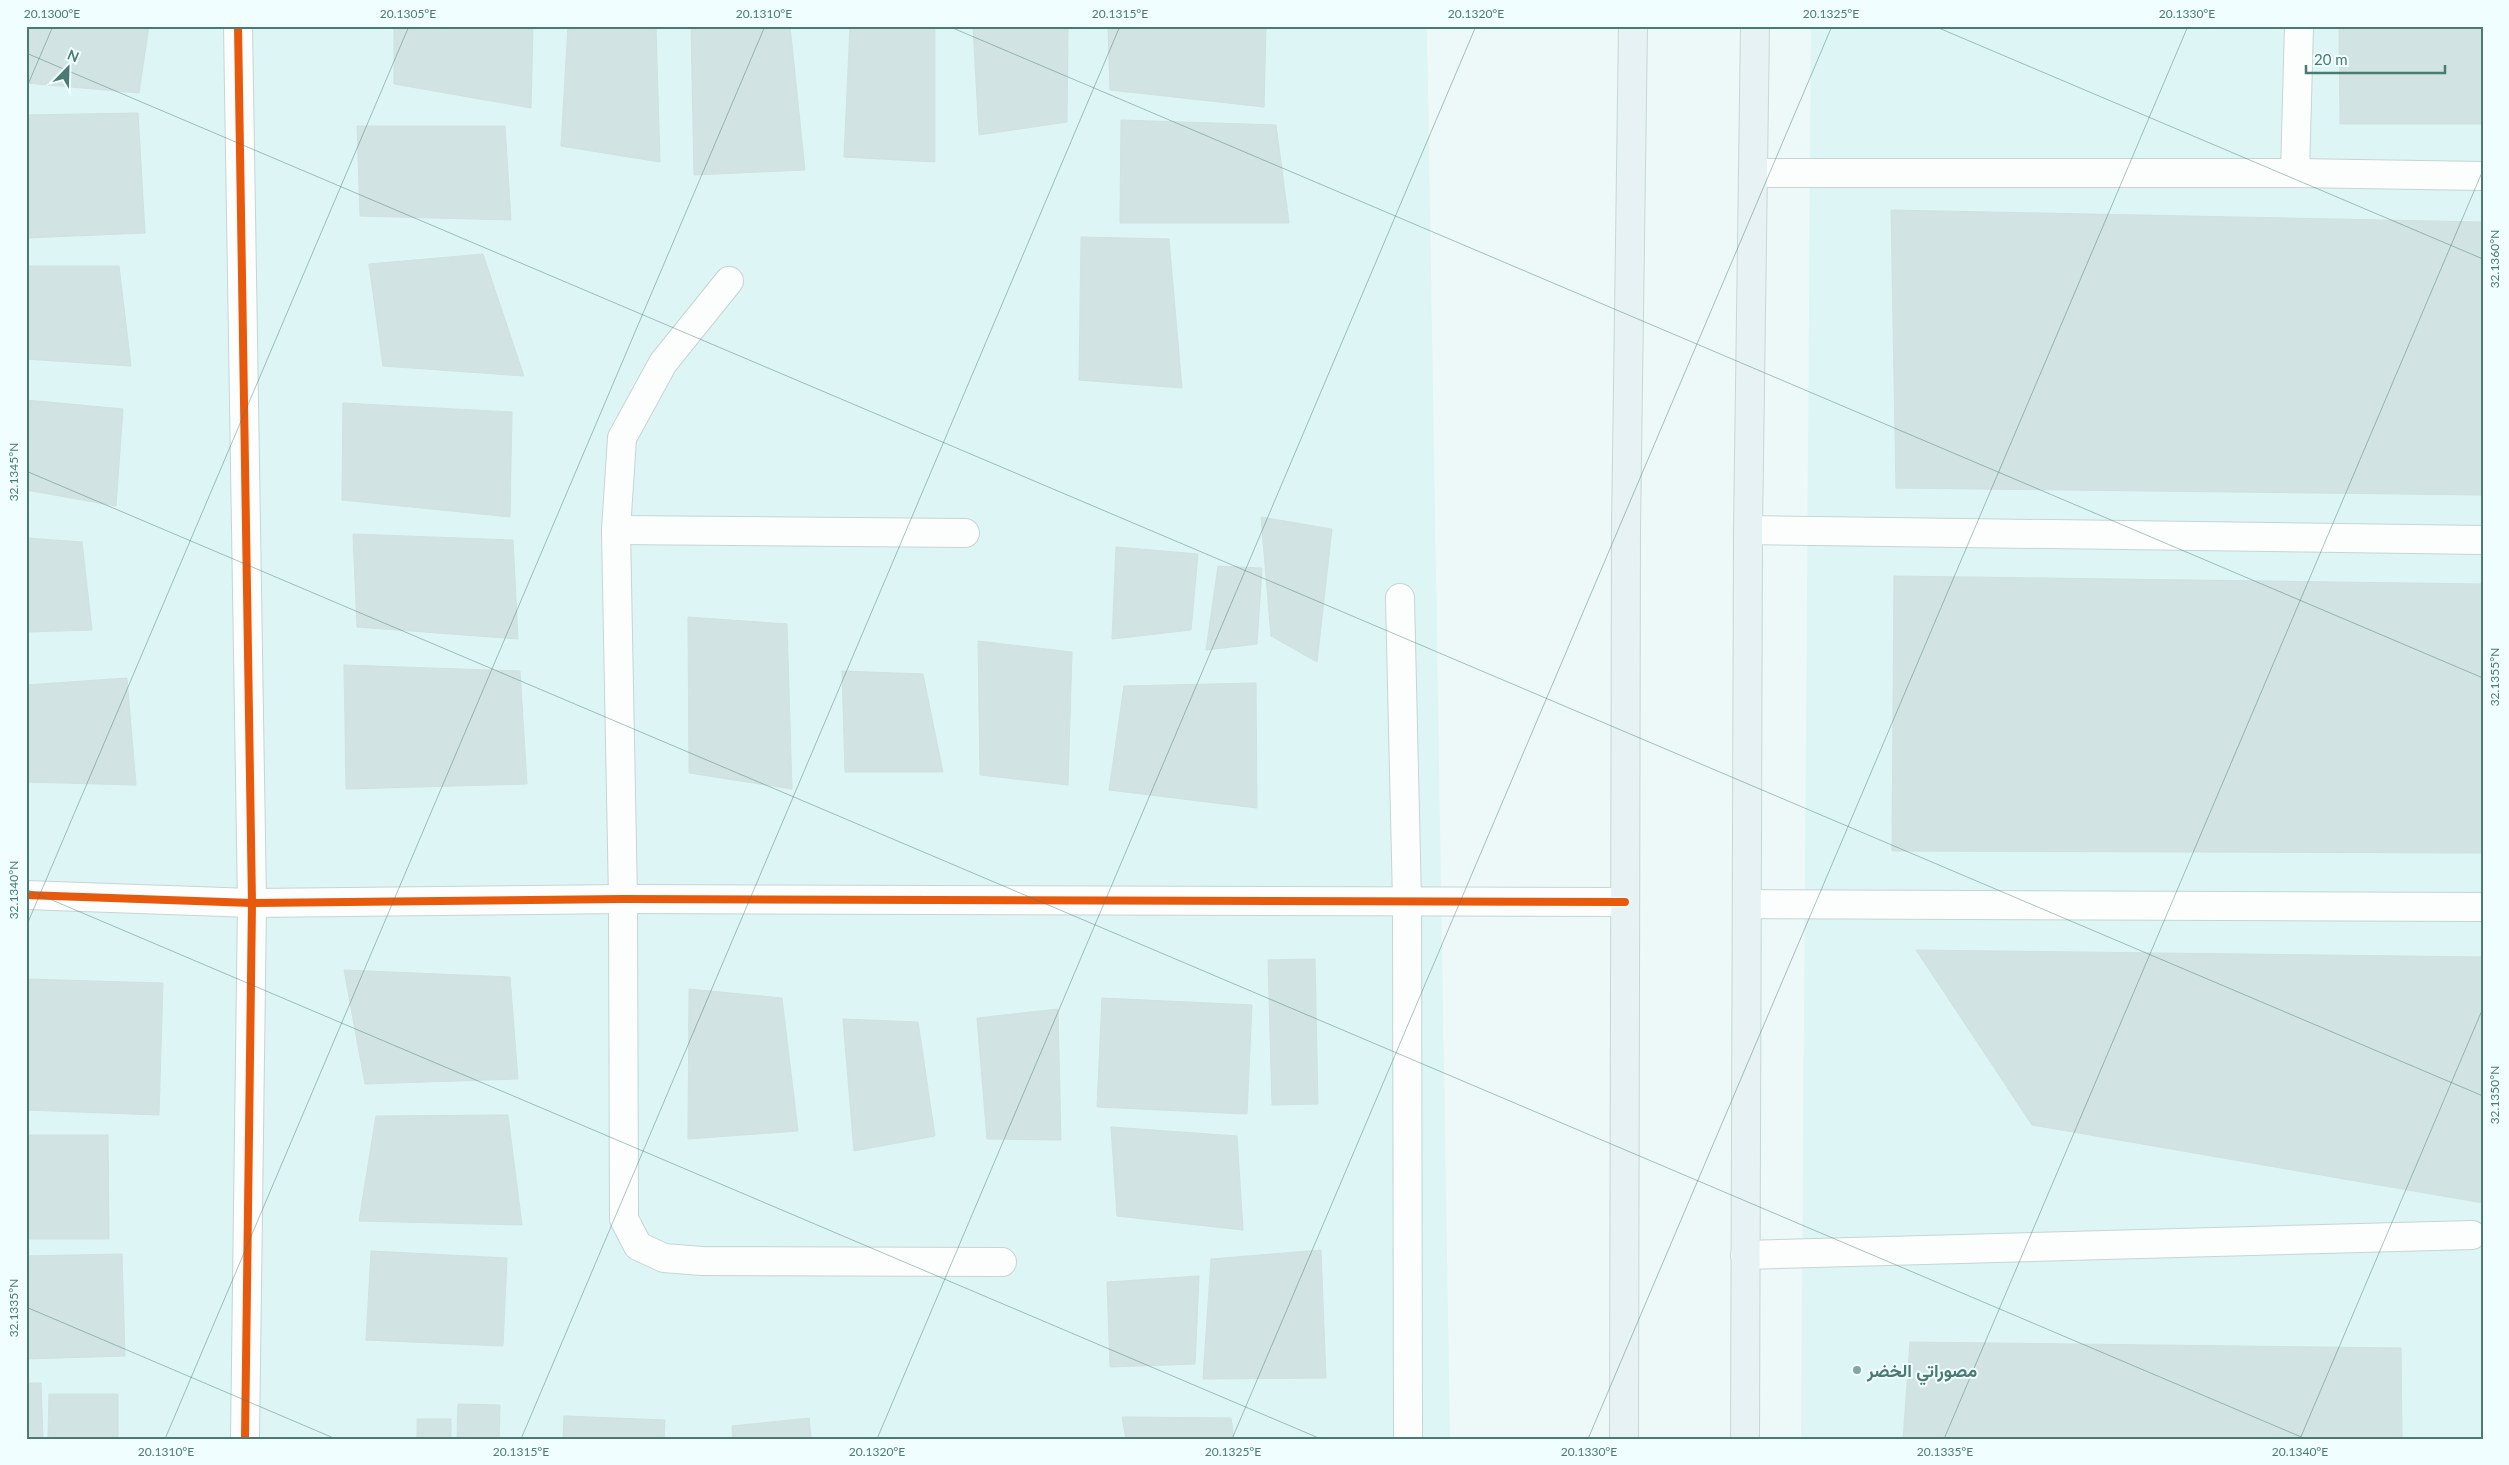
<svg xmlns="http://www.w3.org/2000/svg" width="2509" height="1465" font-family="Lato,Vazirmatn,sans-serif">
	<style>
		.residential { fill: #ddf5f4 }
		.building { fill: #d1e3e2; stroke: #cfe2e0 }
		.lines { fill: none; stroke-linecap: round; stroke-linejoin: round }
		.minor-casing { stroke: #c6d5d4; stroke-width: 30 }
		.major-casing { stroke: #c6d8d5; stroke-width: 30 }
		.minor { stroke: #fcfefe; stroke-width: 28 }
		.major { stroke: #e6f2f3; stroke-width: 28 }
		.cycleway-casing { stroke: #f0feff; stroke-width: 11 }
		.cycleway { stroke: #e8590c; stroke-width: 8 }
		.ticks { fill: none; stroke: #497b72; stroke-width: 1; stroke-opacity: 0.45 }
		.poi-dot { fill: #82a7a1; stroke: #f0feff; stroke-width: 2 }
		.labels { text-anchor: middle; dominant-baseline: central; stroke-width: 4; stroke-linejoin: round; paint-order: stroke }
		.poi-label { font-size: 18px; font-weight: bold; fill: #497b72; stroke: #f0feff; text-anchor: start }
		.neatline { fill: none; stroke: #497b72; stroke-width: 2 }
		.ticks-label { font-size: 12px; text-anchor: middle; fill: #497b72 }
	</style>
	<rect width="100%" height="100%" fill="#edf8f9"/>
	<g class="residential">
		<polygon points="26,26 1427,26 1450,1439 26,1439"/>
		<polygon points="1811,26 2483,26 2483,1439 1801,1439"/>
	</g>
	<g class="building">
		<polygon points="26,26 149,26 139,93 26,83"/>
		<polygon points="394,26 533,26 531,108 394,84"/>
		<polygon points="568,26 656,26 660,162 561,146"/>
		<polygon points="691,26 790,26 805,170 694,175"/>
		<polygon points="850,26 935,26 935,162 844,157"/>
		<polygon points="973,26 1068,26 1067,122 979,135"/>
		<polygon points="1108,26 1266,26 1264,107 1110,90"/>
		<polygon points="2339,26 2483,26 2483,124 2340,124"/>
		<polygon points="138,113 145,233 26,238 26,115"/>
		<polygon points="1121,120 1276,125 1289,223 1120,223"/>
		<polygon points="357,126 505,126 511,220 360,216"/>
		<polygon points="1891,210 2483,222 2483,495 1896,488"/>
		<polygon points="1081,237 1169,239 1182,388 1079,380"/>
		<polygon points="483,254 524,376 383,366 369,264"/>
		<polygon points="26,266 119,266 131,366 26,359"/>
		<polygon points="26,400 123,409 116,506 26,490"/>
		<polygon points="343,403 512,412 510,517 342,500"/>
		<polygon points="1261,517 1332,529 1317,662 1271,636"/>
		<polygon points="353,534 513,540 518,639 357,627"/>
		<polygon points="26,538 82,542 92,630 26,632"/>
		<polygon points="1116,547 1198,554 1191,630 1112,639"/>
		<polygon points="1218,566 1262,568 1257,644 1206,650"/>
		<polygon points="1894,576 2483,584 2483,853 1892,851"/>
		<polygon points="688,617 787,624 792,789 689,773"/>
		<polygon points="978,641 1072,652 1068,785 980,775"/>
		<polygon points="344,665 520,671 527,784 346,789"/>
		<polygon points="842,671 923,674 943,772 845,772"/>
		<polygon points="127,678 136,785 26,782 26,685"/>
		<polygon points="1256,683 1257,808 1109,790 1124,686"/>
		<polygon points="1916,950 2483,957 2483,1203 2032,1125"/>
		<polygon points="1315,959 1318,1104 1272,1105 1268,960"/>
		<polygon points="344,970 510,977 518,1079 365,1084"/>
		<polygon points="26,979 163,983 159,1115 26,1110"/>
		<polygon points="689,989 782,998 798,1131 688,1139"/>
		<polygon points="1102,998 1252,1005 1247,1114 1097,1107"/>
		<polygon points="1058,1009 1061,1140 987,1139 977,1018"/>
		<polygon points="843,1019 918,1022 935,1136 854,1151"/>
		<polygon points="508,1115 522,1225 359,1221 376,1116"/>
		<polygon points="1111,1127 1237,1136 1243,1230 1117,1216"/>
		<polygon points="26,1135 108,1135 109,1239 26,1239"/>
		<polygon points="1321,1250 1326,1378 1203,1379 1211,1259"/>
		<polygon points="371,1251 507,1258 503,1346 366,1340"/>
		<polygon points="122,1254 125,1356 26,1359 26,1256"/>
		<polygon points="1199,1276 1195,1364 1110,1367 1107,1282"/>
		<polygon points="1910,1342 2401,1348 2402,1439 1903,1439"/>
		<polygon points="26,1383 41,1383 43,1439 26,1439"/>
		<polygon points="49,1394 118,1394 118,1439 48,1439"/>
		<polygon points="458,1404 500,1405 499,1439 457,1439"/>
		<polygon points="564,1416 665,1420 664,1439 563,1439"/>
		<polygon points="1122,1417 1231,1418 1234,1439 1126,1439"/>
		<polygon points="809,1418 811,1439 733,1439 732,1426"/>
		<rect x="417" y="1419" width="34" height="20"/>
	</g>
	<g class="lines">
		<defs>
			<g id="minor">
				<polyline points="238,26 252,903 245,1439"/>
				<polyline points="1754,173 2295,173 2483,176"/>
				<polyline points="2295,173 2299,26"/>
				<polyline points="729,281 663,363 622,438 616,530 623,899 624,1219 638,1246 664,1258 702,1261 1002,1262"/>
				<polyline points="616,530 965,533"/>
				<polyline points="1748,530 2483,540"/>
				<polyline points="1400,598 1407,901 1408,1439"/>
				<polyline points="26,895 252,903 623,899 1625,902"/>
				<polyline points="1747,904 2483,907"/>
				<polyline points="1745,1255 2472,1235"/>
			</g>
			<g id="major">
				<polyline points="1624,1439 1626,529 1633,26"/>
				<polyline points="1745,1439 1748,530 1755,26"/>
			</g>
		</defs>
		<use href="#minor" class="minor-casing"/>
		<use href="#major" class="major-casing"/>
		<use href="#minor" class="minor"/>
		<use href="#major" class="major"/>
		<defs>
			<g id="cycleway">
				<polyline points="238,26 252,903 245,1439"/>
				<polyline points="26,895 252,903 623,899 1625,902"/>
			</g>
		</defs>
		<use href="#cycleway" class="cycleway-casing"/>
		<use href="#cycleway" class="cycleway"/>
	</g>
	<path class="ticks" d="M948,26l1535,652M1934,26l549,233M26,53l2457,1043M26,89l27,-63M26,471l2280,968M26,889l1295,550M26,927l383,-901M26,1307l310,132M165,1439l600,-1413M521,1439l599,-1413M877,1439l599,-1413M1232,1439l600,-1413M1588,1439l600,-1413M1944,1439l539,-1269M2300,1439l183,-431"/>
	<circle class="poi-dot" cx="1857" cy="1370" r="5"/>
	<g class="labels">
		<g class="poi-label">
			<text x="1867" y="1370">مصوراتي الخضر</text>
		</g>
	</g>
	<rect width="2509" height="1465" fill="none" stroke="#f0feff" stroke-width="55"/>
	<g transform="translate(68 68) rotate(23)" stroke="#f0feff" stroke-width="4" paint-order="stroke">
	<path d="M0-4L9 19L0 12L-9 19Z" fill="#497b72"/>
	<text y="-8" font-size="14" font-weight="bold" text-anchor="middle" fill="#497b72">N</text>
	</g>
	<path d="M2306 65v8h139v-8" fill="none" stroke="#497b72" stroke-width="2.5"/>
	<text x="2314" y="65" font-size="15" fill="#497b72" stroke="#f0feff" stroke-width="4" paint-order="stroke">20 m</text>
	<rect x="28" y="28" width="2454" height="1410" class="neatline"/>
	<g class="ticks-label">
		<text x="52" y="18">20.1300°E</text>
		<text x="408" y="18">20.1305°E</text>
		<text x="764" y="18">20.1310°E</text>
		<text x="1120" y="18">20.1315°E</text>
		<text x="1476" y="18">20.1320°E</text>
		<text x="1831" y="18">20.1325°E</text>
		<text x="2187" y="18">20.1330°E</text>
		<text transform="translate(2495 259) rotate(-90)" y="4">32.1360°N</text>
		<text transform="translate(14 472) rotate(-90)" y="4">32.1345°N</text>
		<text transform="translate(2495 677) rotate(-90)" y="4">32.1355°N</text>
		<text transform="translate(14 890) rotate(-90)" y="4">32.1340°N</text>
		<text transform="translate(2495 1095) rotate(-90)" y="4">32.1350°N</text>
		<text transform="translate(14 1308) rotate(-90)" y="4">32.1335°N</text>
		<text x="166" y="1456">20.1310°E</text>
		<text x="521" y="1456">20.1315°E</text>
		<text x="877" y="1456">20.1320°E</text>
		<text x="1233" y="1456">20.1325°E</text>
		<text x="1589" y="1456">20.1330°E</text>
		<text x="1945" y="1456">20.1335°E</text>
		<text x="2300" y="1456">20.1340°E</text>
	</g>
</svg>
